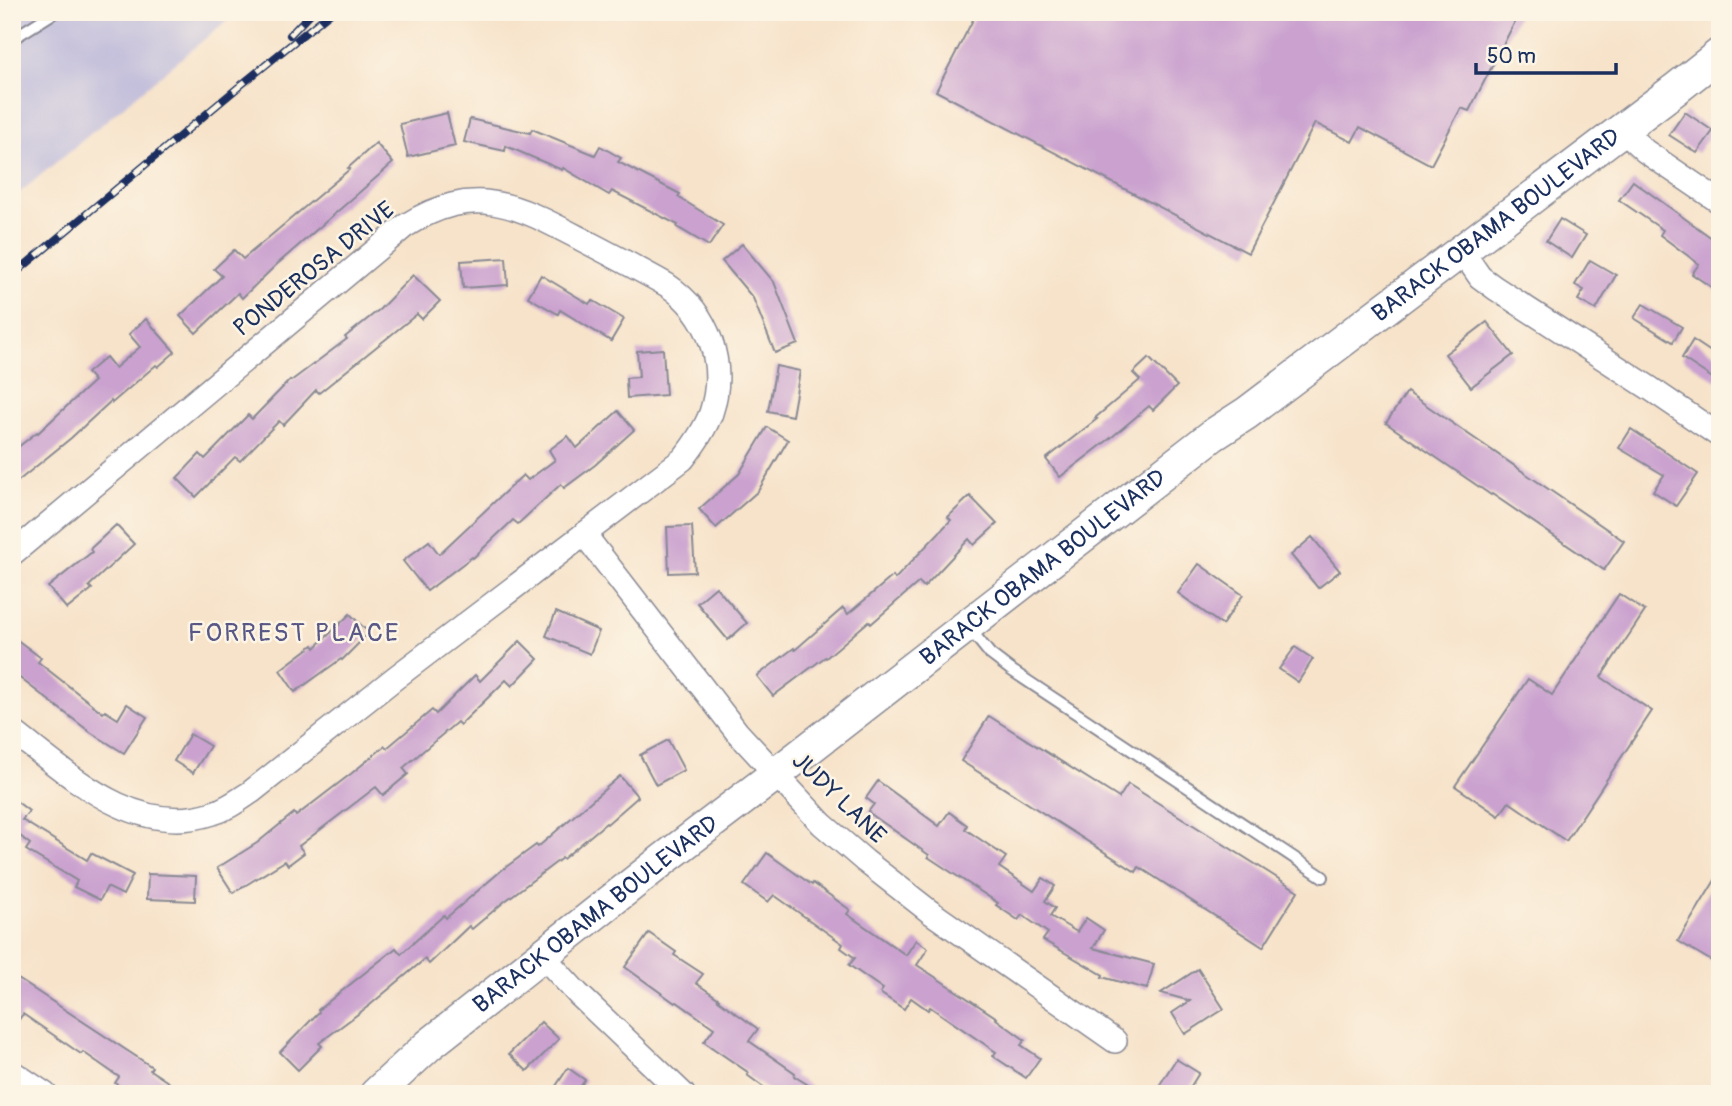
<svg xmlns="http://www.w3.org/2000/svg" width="1732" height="1106" font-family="Pangolin,sans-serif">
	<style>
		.industrial { fill: #c4c0db }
		.building { fill: #caa1cf }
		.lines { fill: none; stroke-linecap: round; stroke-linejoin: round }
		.service-casing { stroke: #898994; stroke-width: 14 }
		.minor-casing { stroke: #898994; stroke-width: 26 }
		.secondary-casing { stroke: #898994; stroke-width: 35 }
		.service { stroke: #fff; stroke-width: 10 }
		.minor { stroke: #fff; stroke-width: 23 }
		.secondary { stroke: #fff; stroke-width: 32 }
		.rail-casing { stroke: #1b2f5e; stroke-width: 8 }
		.rail { stroke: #fcf5e5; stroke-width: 5; stroke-dasharray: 16; stroke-linecap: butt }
		.labels { text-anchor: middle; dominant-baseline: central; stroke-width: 5; stroke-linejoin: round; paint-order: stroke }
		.street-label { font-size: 24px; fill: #1b2f5e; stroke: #fcf5e5 }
		.neighbourhood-label { font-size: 26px; letter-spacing: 2px; fill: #585786; stroke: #fcf5e5 }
	</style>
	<rect width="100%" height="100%" fill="#fcf5e5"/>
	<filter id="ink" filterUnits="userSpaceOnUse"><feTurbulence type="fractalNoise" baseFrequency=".0143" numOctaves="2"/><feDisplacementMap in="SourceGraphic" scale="14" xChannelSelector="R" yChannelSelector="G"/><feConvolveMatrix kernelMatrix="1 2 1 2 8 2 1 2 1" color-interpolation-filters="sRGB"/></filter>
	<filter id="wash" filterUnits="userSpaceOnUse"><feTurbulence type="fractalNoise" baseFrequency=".00686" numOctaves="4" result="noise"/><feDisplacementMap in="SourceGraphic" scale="28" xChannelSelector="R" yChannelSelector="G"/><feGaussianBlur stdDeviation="1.57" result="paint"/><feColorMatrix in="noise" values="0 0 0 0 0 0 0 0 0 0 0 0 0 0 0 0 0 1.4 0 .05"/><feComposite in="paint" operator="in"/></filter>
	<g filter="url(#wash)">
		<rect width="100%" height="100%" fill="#f7e3ca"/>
		<polygon class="industrial" points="12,12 237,12 12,199"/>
		<g id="blocks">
			<g class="building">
				<polygon points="977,12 1520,12 1469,111 1461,108 1431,165 1360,127 1352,142 1315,123 1248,253 936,91"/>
				<polygon points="1685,112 1713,131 1697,153 1669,135"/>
				<polygon points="447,113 455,146 408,157 400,124"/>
				<polygon points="470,119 530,133 532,129 595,155 600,146 621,158 618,162 680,194 678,197 723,225 709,246 677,227 678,225 612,191 609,195 563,168 562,170 506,146 505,151 464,142"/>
				<polygon points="376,143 393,163 275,266 242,298 238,293 196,333 180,316 222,276 214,269 234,250 243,259 350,169 348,168"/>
				<polygon points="1633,181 1720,244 1720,293 1692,274 1699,264 1660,235 1663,230 1619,200"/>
				<polygon points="1560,219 1586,235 1572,258 1546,241"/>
				<polygon points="742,244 774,282 798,344 775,353 753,298 722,261"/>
				<polygon points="506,258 508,285 463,288 461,261"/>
				<polygon points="1590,260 1616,275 1596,310 1578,300 1584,290 1575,285"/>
				<polygon points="413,275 440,301 422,319 417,314 319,393 316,390 283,425 279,421 240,461 235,457 196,497 177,478 200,454 205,459 248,415 252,419 290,380 291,381 347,339 345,337 380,309"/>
				<polygon points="541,275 589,304 592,300 624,319 611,341 560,310 558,314 528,297"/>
				<polygon points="1643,304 1682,327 1673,342 1634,318"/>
				<polygon points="146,319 175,352 158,367 156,365 112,403 111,401 71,438 12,486 12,452 37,432 38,433 94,381 87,373 106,357 115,368 140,347 129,334"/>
				<polygon points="1487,322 1513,355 1471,387 1445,354"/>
				<polygon points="1693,340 1720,358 1720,383 1682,358"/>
				<polygon points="663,349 666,395 627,398 626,378 639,377 637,351"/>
				<polygon points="1149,358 1177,386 1153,410 1149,406 1112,437 1060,477 1046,459 1097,419 1095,418 1140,380 1133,373"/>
				<polygon points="776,366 800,371 792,416 768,411"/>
				<polygon points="1407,392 1624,541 1604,570 1492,494 1491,495 1386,423"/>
				<polygon points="618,411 634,430 595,465 564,488 561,484 518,524 513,520 473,558 472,557 427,591 403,561 429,541 439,554 523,475 528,480 555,460 549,450 568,436 577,448"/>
				<polygon points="767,427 788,440 758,491 716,528 699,509 739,474"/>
				<polygon points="1631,429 1698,474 1676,506 1653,491 1664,475 1619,448"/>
				<polygon points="970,496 997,524 974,545 969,539 924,587 919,582 871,624 869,621 826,658 825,657 773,696 757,676 794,648 795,650 843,608 848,614 893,576 895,579 951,520 948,517"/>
				<polygon points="116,525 134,544 89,586 92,589 67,609 48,587 92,552 90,549"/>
				<polygon points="692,526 695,572 669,573 667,527"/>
				<polygon points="1312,537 1340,571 1318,588 1291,555"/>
				<polygon points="1199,564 1243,595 1222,625 1178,593"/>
				<polygon points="716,587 747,623 728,640 697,603"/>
				<polygon points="1619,594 1645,611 1601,677 1652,711 1566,841 1509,802 1499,816 1455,786 1528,679 1552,695"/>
				<polygon points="556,612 599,631 590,654 546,636"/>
				<polygon points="350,614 369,633 342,660 341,659 295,692 280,670 313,645 315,648"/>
				<polygon points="12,636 41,658 38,662 103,713 105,711 118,719 127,704 147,717 124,753 90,732 12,672"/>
				<polygon points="520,641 538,659 512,686 506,680 460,725 457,722 403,768 408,774 383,795 376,787 299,846 304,853 288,865 285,861 233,893 217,868 257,843 294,813 296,816 352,773 385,746 387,748 432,710 436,714 475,675 480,681"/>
				<polygon points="1295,647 1313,659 1298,682 1279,669"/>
				<polygon points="989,716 1119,798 1128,784 1298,891 1263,947 1139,867 1136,872 961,761"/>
				<polygon points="190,734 210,746 193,773 174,761"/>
				<polygon points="668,740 684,770 656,785 640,755"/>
				<polygon points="620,776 638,797 607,824 606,823 563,859 562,858 505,901 472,929 469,926 429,964 425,959 370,1005 319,1043 322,1046 298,1070 280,1052 319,1012 318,1010 396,948 401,954 444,915 446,918 502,870 536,845 538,847"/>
				<polygon points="878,781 939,826 949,812 967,825 965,829 1006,857 999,867 1034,891 1043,878 1055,886 1045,901 1055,908 1050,916 1077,932 1086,918 1104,930 1093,948 1154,964 1147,989 1102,977 1103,975 1043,940 1048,933 1022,915 1018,920 996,905 998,903 928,857 929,855 868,812 874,804 866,798"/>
				<polygon points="12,798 29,811 22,820 87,860 91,853 133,875 123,895 107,887 100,900 74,887 77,881 26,850 30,844 14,831 12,833"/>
				<polygon points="767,853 812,885 813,883 850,910 847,914 906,955 916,940 928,948 917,965 997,1018 996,1019 1025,1040 1021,1045 1040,1058 1026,1078 993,1056 996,1052 930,1007 928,1010 911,998 904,1009 880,993 883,989 849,965 855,958 841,948 843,944 774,895 768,902 744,885"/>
				<polygon points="1720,872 1720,966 1678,941"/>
				<polygon points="148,874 196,876 195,901 147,899"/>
				<polygon points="649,933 676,952 674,955 703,974 696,983 719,999 718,1000 758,1029 749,1041 795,1073 794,1076 823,1094 773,1094 747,1075 749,1073 704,1042 714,1028 677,1002 675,1003 625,967"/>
				<polygon points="1198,969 1224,1009 1185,1034 1172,1013 1190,1001 1161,993"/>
				<polygon points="12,975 152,1067 150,1070 186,1094 131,1094 115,1083 119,1077 83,1052 81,1054 23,1014 12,1029"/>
				<polygon points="541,1022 559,1039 527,1071 509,1054"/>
				<polygon points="1176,1059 1199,1073 1186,1094 1154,1094"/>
				<polygon points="568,1068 585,1080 575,1094 568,1094 556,1086"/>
			</g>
		</g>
	</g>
	<g filter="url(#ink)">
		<use href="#blocks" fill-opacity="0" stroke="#898994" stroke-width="2"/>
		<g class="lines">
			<defs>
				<g id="service">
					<polyline points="12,39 55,12"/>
					<polyline points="969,628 990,654 1011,670 1323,877"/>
				</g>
				<g id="minor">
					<polyline points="1621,129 1645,151 1720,202"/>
					<polyline points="1462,251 1480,277 1495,288 1651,389 1720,436"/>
					<polyline points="584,534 737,732 822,824 865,861 929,911 1115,1041"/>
					<path d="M12,554l393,-328c70,-44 111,-21 176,13 29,15 58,30 86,46 42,28 60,79 44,128 -6,16 -17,32 -28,46l-288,219 -144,114c-12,8 -24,17 -38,21 -78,26 -144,-39 -201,-82"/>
					<polyline points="542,955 578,994 683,1094"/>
					<polyline points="12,1072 45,1094"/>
				</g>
				<g id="secondary">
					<path id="s1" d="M376,1094l53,-49 235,-186 112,-85 437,-339 34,-22 430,-325 43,-34"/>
				</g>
			</defs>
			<use href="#service" class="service-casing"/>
			<use href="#minor" class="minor-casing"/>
			<use href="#secondary" class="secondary-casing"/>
			<use href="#service" class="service"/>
			<use href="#minor" class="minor"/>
			<use href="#secondary" class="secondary"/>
			<defs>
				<g id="rail">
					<polyline points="290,35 312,12"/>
					<polyline points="12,276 241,85 331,12"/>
				</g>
			</defs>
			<use href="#rail" class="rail-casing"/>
			<use href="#rail" class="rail"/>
		</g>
	</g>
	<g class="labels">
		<g class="street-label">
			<text stroke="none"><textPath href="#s1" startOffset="1418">BARACK OBAMA BOULEVARD</textPath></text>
			<text transform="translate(314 269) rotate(-39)">PONDEROSA DRIVE</text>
			<text stroke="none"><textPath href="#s1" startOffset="850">BARACK OBAMA BOULEVARD</textPath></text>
			<text transform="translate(839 798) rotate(44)">JUDY LANE</text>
			<text stroke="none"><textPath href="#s1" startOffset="284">BARACK OBAMA BOULEVARD</textPath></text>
		</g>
		<g class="neighbourhood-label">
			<text x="294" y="633">FORREST PLACE</text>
		</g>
	</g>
	<rect width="1732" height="1106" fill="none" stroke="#fcf5e5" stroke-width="42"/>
	<path d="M1476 63v10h140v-10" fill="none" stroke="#1b2f5e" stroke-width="3.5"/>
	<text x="1487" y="63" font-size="21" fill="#1b2f5e" stroke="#fcf5e5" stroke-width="5" paint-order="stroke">50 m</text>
</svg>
